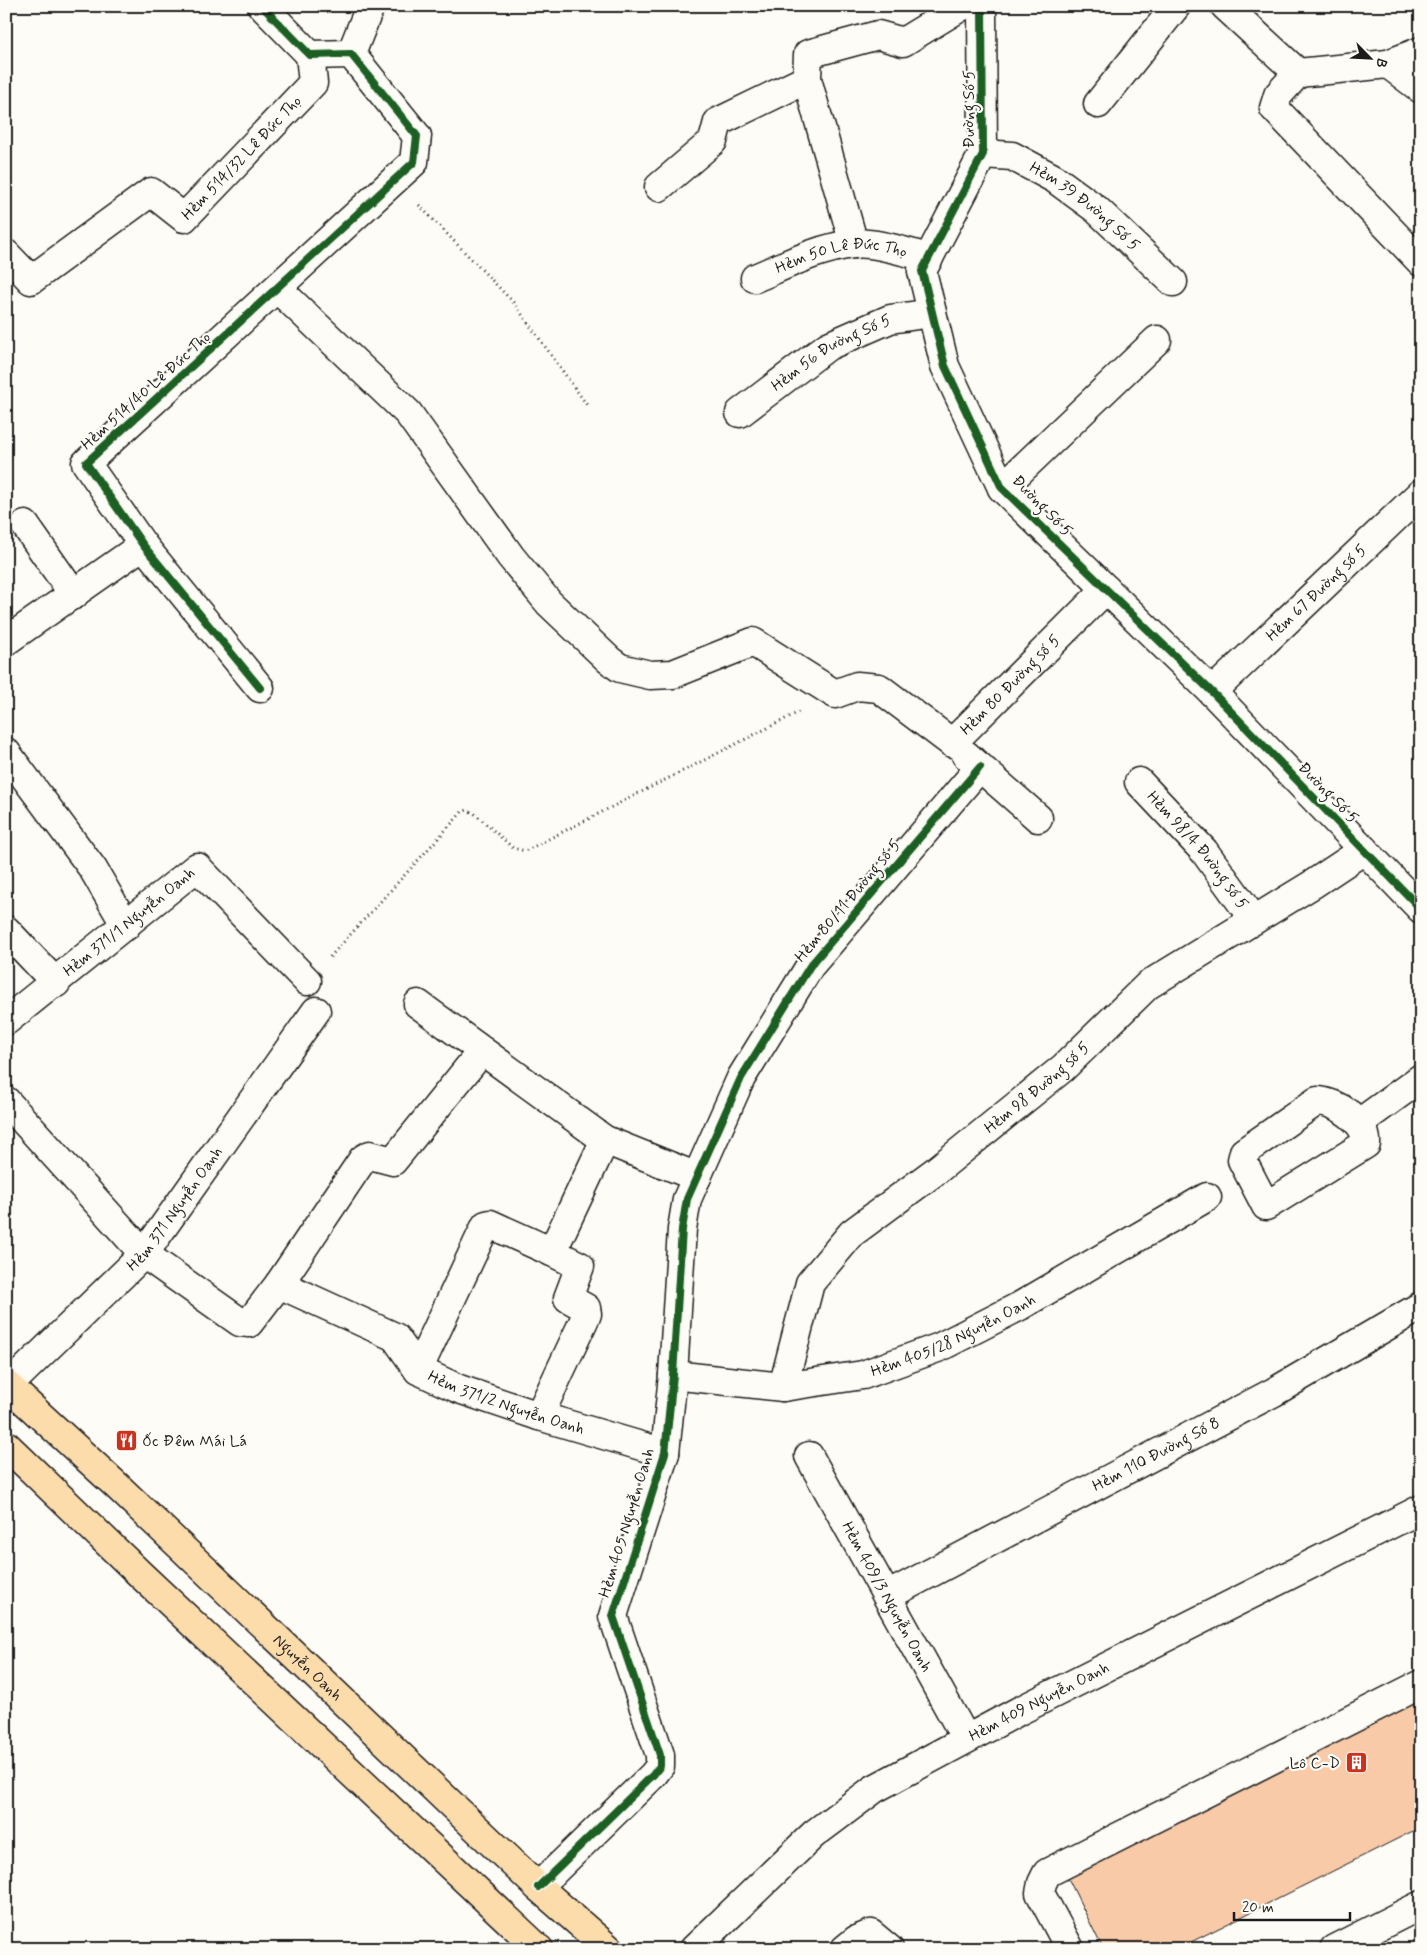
<svg xmlns="http://www.w3.org/2000/svg" width="1427" height="1955" font-family="Mynerve,sans-serif">
	<style>
		.building { fill: #f9caa8; stroke: #1c1c1c }
		.lines { fill: none; stroke-linecap: round; stroke-linejoin: round }
		.minor-casing { stroke: #1c1c1c; stroke-width: 31 }
		.major-casing { stroke: #1c1c1c; stroke-width: 31 }
		.path { stroke: #1c1c1c; stroke-width: 3; stroke-dasharray: 1 4; stroke-linecap: butt }
		.minor { stroke: #fdfcf7; stroke-width: 28 }
		.major { stroke: #fddcac; stroke-width: 28 }
		.cycleway-casing { stroke: #fdfcf7; stroke-width: 11 }
		.cycleway { stroke: #1b5e20; stroke-width: 8 }
		.labels { text-anchor: middle; dominant-baseline: central; stroke-width: 4.5; stroke-linejoin: round; paint-order: stroke }
		.street-label { font-size: 16px; fill: #1c1c1c; stroke: #fdfcf7 }
		.poi-label { font-size: 16px; fill: #1c1c1c; stroke: #fdfcf7; text-anchor: start }
	</style>
	<rect width="100%" height="100%" fill="#fdfcf7"/>
	<filter id="ink" filterUnits="userSpaceOnUse"><feTurbulence type="fractalNoise" baseFrequency=".02" numOctaves="2"/><feDisplacementMap in="SourceGraphic" scale="10" xChannelSelector="R" yChannelSelector="G"/><feConvolveMatrix kernelMatrix="1 2 1 2 8 2 1 2 1" color-interpolation-filters="sRGB"/></filter>
	<g filter="url(#ink)">
		<polygon class="building" points="1421,1698 1421,1827 1177,1949 1103,1949 1066,1874"/>
		<g class="lines">
			<defs>
				<g id="minor">
					<polyline points="982,6 983,154 922,271 945,366 1002,488 1212,692 1421,909"/>
					<polyline points="1225,6 1298,73 1388,64 1421,51"/>
					<polyline points="351,54 369,9 366,6"/>
					<polyline points="1388,64 1421,89"/>
					<polyline points="1298,73 1278,95 1274,108 1421,262"/>
					<polyline points="807,79 854,244"/>
					<polyline points="1098,104 1176,6"/>
					<path id="s1" d="M983,154l29,2 43,23 41,30 77,73"/>
					<polyline points="659,187 713,141 718,122 807,79 808,54 878,35 903,42 962,6"/>
					<path id="s2" d="M6,254l25,26 120,-88 33,26 129,-135 -3,-28"/>
					<path id="s3" d="M755,278c31,-13 64,-30 98,-34 22,-3 55,9 76,14"/>
					<path id="s4" d="M278,289l130,124 103,144 38,46 60,57 11,8 30,7 23,-1 80,-32 82,52 22,-8 22,2 73,55 154,-154"/>
					<path id="s5" d="M740,413l88,-67 62,-27 42,-6"/>
					<polyline points="1002,488 1157,340"/>
					<polyline points="25,525 74,595"/>
					<polyline points="6,641 143,545"/>
					<polyline points="260,688 143,545 86,463 414,162 417,136 351,54 310,55 262,6"/>
					<path id="s6" d="M1212,692l209,-199"/>
					<polyline points="6,752 93,869 126,926"/>
					<polyline points="966,755 1038,818"/>
					<path id="s7" d="M1139,782l65,69 50,69"/>
					<polyline points="6,930 56,983"/>
					<polyline points="418,1004 605,1140 697,1177"/>
					<path id="s8" d="M6,1021l191,-154 110,114"/>
					<path id="s9" d="M6,1101l138,153 96,68 9,1 30,-39 116,53 23,33 41,19 80,27 126,37"/>
					<path d="M1317,1101c19,0 51,21 49,43l-100,62 -24,-46 2,-8z"/>
					<polyline points="1359,1123 1421,1078"/>
					<polyline points="279,1284 363,1159 370,1155 393,1161 482,1051"/>
					<polyline points="418,1370 486,1225 490,1224 552,1252 605,1140"/>
					<path id="s10" d="M673,1375l110,12 80,-12 77,-28 80,-41 187,-109"/>
					<path id="s11" d="M8,1386l136,-132 172,-243"/>
					<path id="s12" d="M783,1387l27,-104 42,-50 85,-63 126,-102 85,-83 165,-101 51,-34"/>
					<polyline points="539,1416 587,1314 586,1308 568,1298 580,1266 552,1252"/>
					<path id="s13" d="M809,1456l157,283"/>
					<path id="s14" d="M887,1596l387,-204 147,-86"/>
					<polyline points="538,1887 653,1775 660,1766 660,1755 613,1616 665,1453 673,1375 682,1229 687,1199 741,1078 810,966 980,767"/>
					<path id="s15" d="M694,1949l120,-115 60,-45 145,-78 402,-202"/>
					<polyline points="845,1949 856,1940 871,1934 889,1949"/>
					<polyline points="1070,1949 1040,1893 1042,1883 1047,1873 1421,1684"/>
					<polyline points="1334,1949 1421,1905"/>
				</g>
				<g id="major">
					<path id="s16" d="M6,1384l110,101 422,402 71,62"/>
					<polyline points="6,1445 142,1576 539,1949"/>
				</g>
			</defs>
			<use href="#minor" class="minor-casing"/>
			<use href="#major" class="major-casing"/>
			<g class="path">
				<polyline points="419,205 513,302 587,405"/>
				<polyline points="330,957 462,812 467,810 474,813 513,848 525,851 799,712"/>
			</g>
			<use href="#minor" class="minor"/>
			<use href="#major" class="major"/>
			<defs>
				<g id="cycleway">
					<polyline points="982,6 983,154 922,271 945,366 1002,488 1212,692 1421,909"/>
					<polyline points="260,688 143,545 86,463 414,162 417,136 351,54 310,55 262,6"/>
					<polyline points="538,1887 653,1775 660,1766 660,1755 613,1616 665,1453 673,1375 682,1229 687,1199 741,1078 810,966 980,767"/>
				</g>
			</defs>
			<use href="#cycleway" class="cycleway-casing"/>
			<use href="#cycleway" class="cycleway"/>
		</g>
	</g>
	<defs>
		<symbol id="restaurant-square" viewBox="-11 -11 22 22"><rect x="-9" y="-9" width="18" height="18" rx="4" fill="#c8321e" stroke="#fdfcf7"/><path d="M-5-6h1v4h1v-4h1v4h1v-4h1v5L-1.5 .5V6h-2V.5L-5-1ZM5-6V6H3V1.5H1.5Q1.5-4 5-6Z" fill="#fff"/></symbol>
		<symbol id="building-square" viewBox="-11 -11 22 22"><rect x="-9" y="-9" width="18" height="18" rx="4" fill="#c8321e" stroke="#fdfcf7"/><path d="M-4-6H4V6H1V3H-1V6H-4ZM-2.5-4.3h1.7v1.8h-1.7ZM.8-4.3h1.7v1.8H.8ZM-2.5-1h1.7V.8h-1.7ZM.8-1h1.7V.8H.8Z" fill="#fff"/></symbol>
	</defs>
	<g fill-rule="evenodd">
		<use href="#restaurant-square" x="114" y="1428" width="25" height="25"/>
		<use href="#building-square" x="1344" y="1750" width="25" height="25"/>
	</g>
	<g class="labels">
		<g class="street-label">
			<text transform="translate(969 109) rotate(-90)">Đường Số 5</text>
			<text stroke="none"><textPath href="#s2" startOffset="310">Hẻm 514/32 Lê Đức Thọ</textPath></text>
			<text stroke="none"><textPath href="#s1" startOffset="118">Hẻm 39 Đường Số 5</textPath></text>
			<text stroke="none"><textPath href="#s3" startOffset="91">Hẻm 50 Lê Đức Thọ</textPath></text>
			<text stroke="none"><textPath href="#s5" startOffset="110">Hẻm 56 Đường Số 5</textPath></text>
			<text transform="translate(146 391) rotate(-42)">Hẻm 514/40 Lê Đức Thọ</text>
			<text transform="translate(1042 506) rotate(46)">Đường Số 5</text>
			<text stroke="none"><textPath href="#s6" startOffset="144">Hẻm 67 Đường số 5</textPath></text>
			<text stroke="none"><textPath href="#s4" startOffset="969">Hẻm 80 Đường số 5</textPath></text>
			<text transform="translate(1328 793) rotate(46)">Đường Số 5</text>
			<text stroke="none"><textPath href="#s7" startOffset="90">Hẻm 98/4 Đường số 5</textPath></text>
			<text transform="translate(848 901) rotate(-50)">Hẻm 80/11 Đường số 5</text>
			<text stroke="none"><textPath href="#s8" startOffset="158">Hẻm 371/1 Nguyễn Oanh</textPath></text>
			<text stroke="none"><textPath href="#s12" startOffset="408">Hẻm 98 Đường số 5</textPath></text>
			<text stroke="none"><textPath href="#s11" startOffset="244">Hẻm 371 Nguyễn Oanh</textPath></text>
			<text stroke="none"><textPath href="#s10" startOffset="290">Hẻm 405/28 Nguyễn Oanh</textPath></text>
			<text stroke="none"><textPath href="#s9" startOffset="644">Hẻm 371/2 Nguyễn Oanh</textPath></text>
			<text stroke="none"><textPath href="#s14" startOffset="304">Hẻm 110 Đường Số 8</textPath></text>
			<text transform="translate(627 1523) rotate(-73)">Hẻm 405 Nguyễn Oanh</text>
			<text stroke="none"><textPath href="#s13" startOffset="161">Hẻm 409/3 Nguyễn Oanh</textPath></text>
			<text stroke="none"><textPath href="#s16" startOffset="414">Nguyễn Oanh</textPath></text>
			<text stroke="none"><textPath href="#s15" startOffset="428">Hẻm 409 Nguyễn Oanh</textPath></text>
		</g>
		<g class="poi-label">
			<text x="142" y="1441">Ốc Đêm Mái Lá</text>
			<text x="1340" y="1763" text-anchor="end">Lô C-D</text>
		</g>
	</g>
	<rect width="1427" height="1955" fill="none" stroke="#fdfcf7" stroke-width="25"/>
	<rect x="12" y="12" width="1402" height="1930" fill="none" stroke="#1c1c1c" stroke-width="2" filter="url(#ink)"/>
	<g transform="translate(1370 58) rotate(114)" stroke="#fdfcf7" stroke-width="4" paint-order="stroke">
	<path d="M0-4L9 19L0 12L-9 19Z" fill="#1c1c1c"/>
	<text y="-8" font-size="14" font-weight="bold" text-anchor="middle" fill="#1c1c1c">B</text>
	</g>
	<path d="M1234 1912v8h116v-8" fill="none" stroke="#1c1c1c" stroke-width="2.5"/>
	<text x="1242" y="1912" font-size="15" fill="#1c1c1c" stroke="#fdfcf7" stroke-width="4" paint-order="stroke">20 m</text>
</svg>
